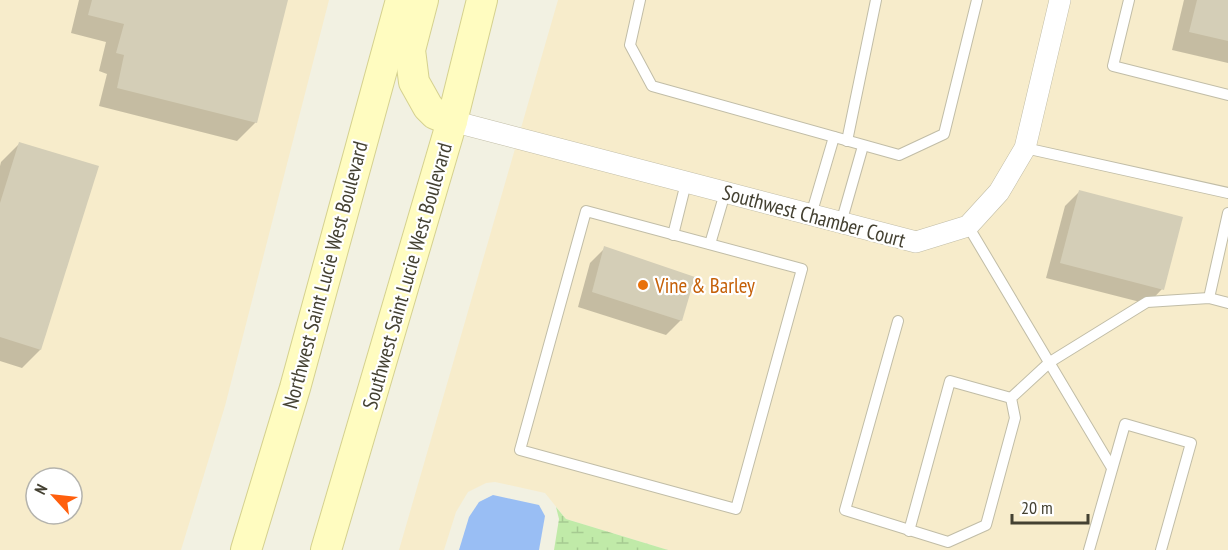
<svg xmlns="http://www.w3.org/2000/svg" width="1228" height="550" font-family="'PT Sans Narrow',sans-serif">
	<style>
		.commercial { fill: #f7eccb; fill-rule: evenodd }
		.wetland { fill: url(#wetland-marsh) }
		.water { fill: #99bef4 }
		.shadow { fill: #0003 }
		.building { fill: #d4ceb7 }
		.lines { fill: none; stroke-linecap: round; stroke-linejoin: round }
		.lane-casing { stroke: #c1bda7; stroke-width: 12 }
		.street-casing { stroke: #c1bda7; stroke-width: 22 }
		.secondary-casing { stroke: #d5d18f; stroke-width: 32 }
		.lane { stroke: #fff; stroke-width: 10 }
		.street { stroke: #fff; stroke-width: 21 }
		.secondary { stroke: #fffcc0; stroke-width: 30 }
		.food-dot { fill: #e8710a; stroke: #fff; stroke-width: 2 }
		.labels { text-anchor: middle; dominant-baseline: central; stroke-width: 4.5; stroke-linejoin: round; paint-order: stroke }
		.street-label { font-size: 21px; fill: #444132; stroke: #fff }
		.food-label { font-size: 21px; fill: #c56008; stroke: #fff; text-anchor: start }
	</style>
	<defs>
		<pattern id="wetland-marsh" width="20" height="14" patternUnits="userSpaceOnUse" patternTransform="scale(1.5)"><rect width="20" height="14" fill="#c0eaa8"/><path d="M1 5h8M5 5V1M11 12h8M15 12V8" fill="none" stroke="#a6ca91"/></pattern>
	</defs>
	<rect width="100%" height="100%" fill="#f2f1e2"/>
	<g class="commercial">
		<path d="M0,0h329l-104,406 -44,144h-181zM36,478h36v36h-36z"/>
		<polygon points="558,0 1228,0 1228,550 668,550 566,519 545,493 495,482 486,483 468,492 456,512 444,550 399,550"/>
	</g>
	<polygon class="wetland" points="556,507 566,519 668,550 554,550 559,519"/>
	<polygon class="water" points="493,495 539,505 545,516 539,550 459,550 469,517 479,502"/>
	<g class="shadow">
		<polygon points="79,0 287,0 256,122 237,141 99,106 107,74 99,71 106,42 71,33"/>
		<polygon points="1184,0 1228,0 1228,63 1172,50"/>
		<polygon points="20,143 40,350 22,368 0,361 0,166 1,162"/>
		<polygon points="1080,191 1162,289 1148,304 1046,278 1065,206"/>
		<polygon points="605,248 681,320 666,335 578,307 590,263"/>
	</g>
	<g class="building">
		<polygon points="92,0 288,0 257,123 117,88 124,55 116,53 124,24 88,15"/>
		<polygon points="1197,0 1228,0 1228,41 1189,32"/>
		<polygon points="19,142 99,166 41,350 0,337 0,203"/>
		<polygon points="1079,190 1183,217 1164,290 1060,263"/>
		<polygon points="604,246 695,277 682,321 592,292"/>
	</g>
	<g class="lines">
		<defs>
			<g id="lane">
				<polyline points="640,0 630,45 652,86 899,155 944,134 977,0"/>
				<polyline points="1129,0 1113,66 1228,95"/>
				<polyline points="847,141 876,0"/>
				<polyline points="1025,148 1228,193"/>
				<polygon points="586,211 802,269 736,509 520,450"/>
				<polyline points="811,215 834,137"/>
				<polyline points="841,223 863,146"/>
				<polyline points="968,226 1112,468"/>
				<polyline points="673,235 686,183"/>
				<polyline points="710,244 725,193"/>
				<polyline points="1209,298 1228,213"/>
				<polyline points="898,321 845,510 948,542 986,525 1015,418 1011,398 1050,362 1147,302 1209,298 1228,303"/>
				<polyline points="909,531 950,381 1011,398"/>
				<polyline points="1089,550 1125,424 1191,443 1161,550"/>
			</g>
			<polyline id="street" points="452,121 916,242 968,226 999,192 1025,148 1060,0"/>
			<g id="secondary">
				<polyline points="423,0 410,50 414,82 428,107 435,114 452,121"/>
				<polyline points="246,550 295,388 401,0"/>
				<polyline points="326,550 452,121 482,0"/>
			</g>
		</defs>
		<use href="#lane" class="lane-casing"/>
		<use href="#street" class="street-casing"/>
		<use href="#secondary" class="secondary-casing"/>
		<use href="#lane" class="lane"/>
		<use href="#street" class="street"/>
		<use href="#secondary" class="secondary"/>
	</g>
	<circle class="food-dot" cx="643" cy="285" r="6"/>
	<g class="labels">
		<g class="street-label">
			<text transform="translate(814 216) rotate(15)">Southwest Chamber Court</text>
			<text transform="translate(325 275) rotate(-75)">Northwest Saint Lucie West Boulevard</text>
			<text transform="translate(407 276) rotate(-74)">Southwest Saint Lucie West Boulevard</text>
		</g>
		<g class="food-label">
			<text x="655" y="285">Vine &amp; Barley</text>
		</g>
	</g>
	<g transform="translate(54 496) rotate(297)"><circle r="28" fill="#ffffff" stroke="#b4b3ad" stroke-width="1.5"/>
	<path d="M0-4.5L10 22L0 15L-10 22Z" fill="#ff5f0d"/>
	<text y="-9" font-size="16" font-weight="bold" text-anchor="middle" fill="#444132">N</text>
	</g>
	<path d="M1012 514v9h76v-9" fill="none" stroke="#444132" stroke-width="3"/>
	<text x="1021" y="514" font-size="18" fill="#444132" stroke="#ffffff" stroke-width="4.5" paint-order="stroke">20 m</text>
</svg>
